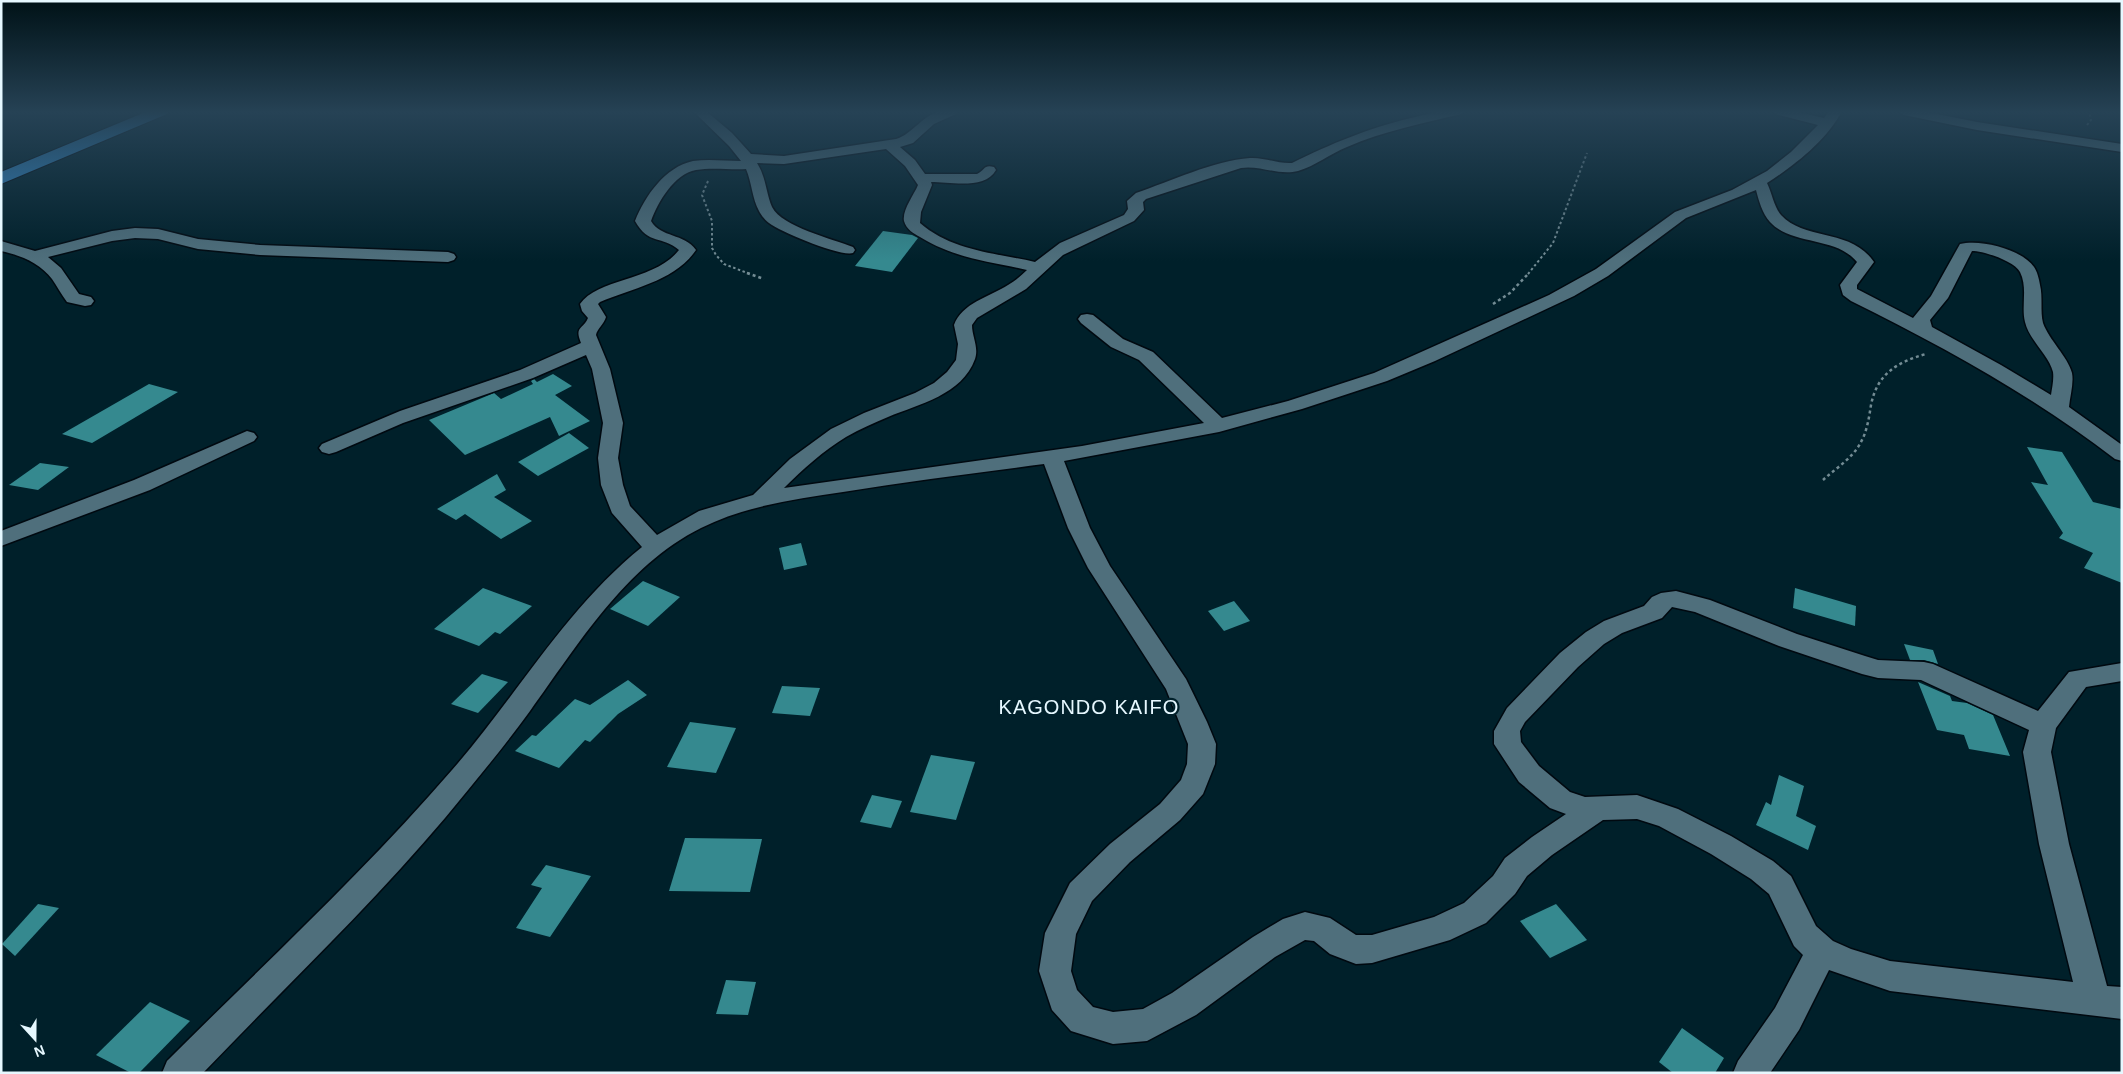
<svg xmlns="http://www.w3.org/2000/svg" width="2123" height="1074" font-family="Helvetica,sans-serif">
	<style>
		.building { fill: #35898f }
		.lines { fill: none; stroke-linecap: round; stroke-linejoin: round }
		.street-casing { stroke: #000910; stroke-width: 3 }
		.highway-casing { stroke: #000910; stroke-width: 2 }
		.path-far1 { stroke: #738c94; stroke-width: 2; stroke-dasharray: 2.5 2.5; stroke-linecap: butt }
		.path { stroke: #738c94; stroke-width: 2.5; stroke-dasharray: 3 3; stroke-linecap: butt }
		.street { fill: #4f6f7c; fill-rule: evenodd }
		.highway { fill: #3487c5; fill-rule: evenodd }
		.labels { text-anchor: middle; dominant-baseline: central; stroke-width: 4.5; stroke-linejoin: round; paint-order: stroke }
		.quarter-label { font-size: 20px; letter-spacing: 1px; fill: #e6f8ff; stroke: #00202a }
	</style>
	<rect width="100%" height="100%" fill="#00202a"/>
	<g class="building">
		<polygon points="883,231 912,235 918,238 892,272 855,266"/>
		<polygon points="553,374 572,386 555,395 590,421 559,436 550,417 465,455 429,420 494,393 501,399 533,384 531,381 534,379 537,382"/>
		<polygon points="149,384 178,392 92,443 62,434"/>
		<polygon points="569,433 589,448 538,476 518,462"/>
		<polygon points="2027,447 2062,452 2093,502 2122,509 2122,583 2084,568 2093,553 2059,538 2063,533 2031,482 2048,485"/>
		<polygon points="40,463 69,467 38,490 9,485"/>
		<polygon points="497,474 506,490 494,497 532,521 501,539 465,514 456,520 437,509"/>
		<polygon points="801,543 807,565 784,570 779,548"/>
		<polygon points="643,581 680,597 648,626 610,609"/>
		<polygon points="483,588 532,606 500,634 495,632 479,646 434,629"/>
		<polygon points="1795,588 1856,606 1855,626 1793,608"/>
		<polygon points="1234,601 1250,621 1224,631 1208,611"/>
		<polygon points="1904,644 1933,650 1938,664 1924,660 1910,660"/>
		<polygon points="482,674 508,682 478,713 451,704"/>
		<polygon points="628,680 647,695 618,714 590,742 585,740 559,768 515,751 532,735 536,736 575,699 590,705"/>
		<polygon points="1918,682 1950,696 1952,701 1967,703 1993,715 2010,756 1969,749 1964,735 1937,730"/>
		<polygon points="782,686 820,688 810,716 772,713"/>
		<polygon points="690,722 736,728 716,773 667,767"/>
		<polygon points="931,755 975,762 956,820 910,812"/>
		<polygon points="1779,775 1804,786 1796,816 1816,826 1808,850 1756,825 1766,802 1771,805"/>
		<polygon points="872,795 902,801 891,828 860,822"/>
		<polygon points="685,838 762,839 750,892 669,891"/>
		<polygon points="546,865 591,876 550,937 516,928 542,888 531,885"/>
		<polygon points="38,904 59,908 15,956 2,944"/>
		<polygon points="1556,904 1587,940 1550,958 1520,921"/>
		<polygon points="726,980 756,982 748,1015 716,1014"/>
		<polygon points="150,1002 190,1021 139,1073 131,1073 96,1055"/>
		<polygon points="1682,1028 1724,1058 1715,1073 1673,1073 1659,1062"/>
	</g>
	<g class="lines">
		<defs>
			<g id="street">
				<path d="M693,111h13l26,22 19,21 33,2 112,-17c17,-5 26,-24 45,-28 5,-1 11,0 16,0l-1,3 -22,10 -21,19 -13,4 15,13 10,14h52c8,-4 7,-10 17,-7l2,3c-11,20 -45,12 -65,12l1,3 -11,27 -1,11c32,28 76,30 115,39l25,-19 64,-28 4,-6 -1,-8 9,-8c35,-12 77,-32 114,-35 14,-1 28,6 42,5 41,-20 74,-34 119,-45 17,-4 34,-9 53,-7l-2,3c-39,9 -78,17 -115,33 -17,7 -32,19 -49,24 -19,5 -38,-6 -57,-3l-95,31 -3,3 1,8 -10,11 -71,34 -37,34 -49,29 -5,7c0,12 7,22 3,34 -13,36 -56,45 -87,58 -14,6 -28,12 -42,20 -23,14 -43,32 -62,51l298,-42 122,-23 -65,-63 -28,-13 -30,-24 -3,-4 3,-4 6,-1 6,1 30,24 30,13 69,66 66,-17 86,-28 175,-78 47,-26 79,-57 57,-22 35,-19 24,-19 27,-27 -43,-11 -1,-3h20l30,7 5,-7h13c-15,29 -47,54 -75,72 5,10 7,24 14,32 24,26 70,13 93,47l-17,23v4l56,29 18,-22 29,-52c21,-5 61,5 74,23 3,4 5,12 6,18 3,12 0,26 3,38 6,17 25,34 29,50 2,10 -2,23 -3,34l53,38v16l-7,-2c-82,-63 -171,-112 -264,-158l-8,-6 -3,-10 17,-23c-21,-26 -65,-16 -87,-40 -8,-9 -11,-21 -14,-32l-70,28 -78,58 -34,20 -139,65 -48,20 -85,28 -83,23 -155,29 26,67 20,38 76,113 21,43 9,22 -1,20 -12,30 -23,26 -50,42 -38,39 -16,33 -5,37 6,19 16,17 20,5 30,-3 29,-16 81,-56 30,-18 22,-7 25,6 26,17h16l62,-18 30,-14 29,-27 12,-18 27,-21 34,-23 -16,-6 -31,-26 -25,-38v-13l13,-23 53,-55 26,-21 18,-11 40,-15 8,-9 9,-4 15,-2 34,9 87,34 68,22 13,4 46,2 9,2 105,47 31,-39 53,-9v18l-36,6 -30,41 -5,24 18,92 38,142 15,1v32l-232,-28 -61,-21 -30,60 -29,43h-37l5,-12 37,-53 28,-53 -9,-9 -25,-52 -18,-15 -40,-25 -52,-28 -22,-7 -34,1 -51,35 -25,21 -12,18 -29,29 -36,17 -78,23 -16,1 -26,-10 -16,-13 -9,-1 -30,17 -79,58 -49,26 -34,3 -42,-13 -19,-21 -13,-39 6,-38 25,-50 40,-39 50,-40 21,-24 6,-16 1,-20 -22,-55 -78,-121 -20,-40 -24,-64c-67,9 -134,17 -201,28 -48,7 -98,14 -142,36 -76,38 -123,117 -171,183 -27,37 -56,72 -85,107 -76,90 -161,170 -242,255h-41l5,-12c96,-96 196,-188 285,-291 64,-73 114,-162 190,-223l-30,-34 -11,-28 -3,-27 5,-35 -11,-54 -6,-14 -53,23 -130,45 -67,29 -7,2 -7,-2 -3,-4 3,-4 78,-33 120,-41 61,-27c-7,-17 2,-13 7,-25l-6,-7 -2,-7c18,-26 75,-23 99,-54 -17,-15 -30,-4 -44,-29 10,-25 30,-54 58,-60 16,-2 32,0 48,0l-12,-15zM886,149l19,17 13,19c-4,10 -16,25 -14,36 2,8 10,13 16,16 36,22 68,24 107,33 -6,6 -12,11 -19,15 -19,12 -46,18 -54,40l4,19 -2,16 -9,12 -13,11 -19,10 -51,20 -33,16 -41,30 -37,36 -54,16 -42,24 -27,-29 -7,-21 -5,-27 5,-35 -13,-54 -14,-34c1,-6 8,-11 10,-18l-8,-13 2,-2c33,-14 75,-21 96,-52 -12,-17 -35,-12 -45,-29 7,-19 23,-47 45,-51 16,-3 34,0 50,-1 6,14 6,29 13,42 2,4 6,9 10,12 12,9 71,34 84,30l2,-3 -2,-3c-20,-8 -71,-20 -81,-40 -6,-14 -6,-30 -15,-44l27,1zM1972,251c12,0 42,10 48,21 8,16 1,34 5,50 4,18 24,33 28,50 1,8 -1,16 -2,23l-50,-30 -69,-38 -2,-7 18,-22zM1672,607l23,5 84,34 83,28 16,4 43,2 108,50 -6,22 16,92 34,138 -183,-21 -39,-12 -18,-8 -17,-15 -25,-50 -18,-15 -42,-25 -53,-27 -41,-14 -52,2 -15,-5 -31,-26 -18,-24 -1,-11 5,-9 53,-55 26,-23 18,-11 40,-15z"/>
				<polygon points="1897,111 1922,111 1977,122 2122,144 2122,152 1977,130 1904,115"/>
				<path d="M135,228l23,1 40,10 62,6 188,7 6,2 2,3 -2,3 -6,2 -188,-7 -62,-6 -40,-10 -23,-1 -23,3 -64,16 13,11 18,26 12,3 3,4 -3,4 -6,1 -18,-4c-6,-8 -10,-16 -15,-23 -12,-16 -32,-24 -51,-28v-10l34,10 77,-20z"/>
				<polygon points="247,431 254,433 257,437 254,441 150,490 1,546 1,531 134,480"/>
			</g>
			<polygon id="highway" points="148,111 169,111 167,114 1,184 1,172"/>
		</defs>
		<use href="#street" class="street-casing"/>
		<use href="#highway" class="highway-casing"/>
		<g class="path-far1">
			<polyline points="2087,125 2091,120 2089,111"/>
			<polyline points="708,181 702,195 712,221 712,248 716,255 724,264 750,274"/>
			<polyline points="1528,274 1553,243 1587,153"/>
		</g>
		<g class="path">
			<polyline points="747,273 764,279"/>
			<polyline points="1493,304 1510,293 1529,273"/>
			<path d="M1823,480c13,-12 30,-22 38,-38 6,-11 8,-24 10,-37 6,-31 26,-43 55,-51"/>
		</g>
		<use href="#street" class="street"/>
		<use href="#highway" class="highway"/>
	</g>
	<linearGradient id="sky" x2="0" y2="1"><stop stop-color="#001217"/><stop offset="0.43" stop-color="#264255"/><stop offset="1" stop-color="#264255" stop-opacity="0"/></linearGradient>
	<rect width="2123" height="261" fill="url(#sky)"/>
	<g class="labels">
		<g class="quarter-label">
			<text x="1089" y="707">KAGONDO KAIFO</text>
		</g>
	</g>
	<rect width="2123" height="1074" fill="none" stroke="#e6f8ff" stroke-width="5"/>
	<g transform="translate(35 1039) rotate(159)" stroke="#00202a" stroke-width="4" paint-order="stroke">
	<path d="M0-4L9 19L0 12L-9 19Z" fill="#e6f8ff"/>
	<text y="-8" font-size="14" font-weight="bold" text-anchor="middle" fill="#e6f8ff">N</text>
	</g>
</svg>
